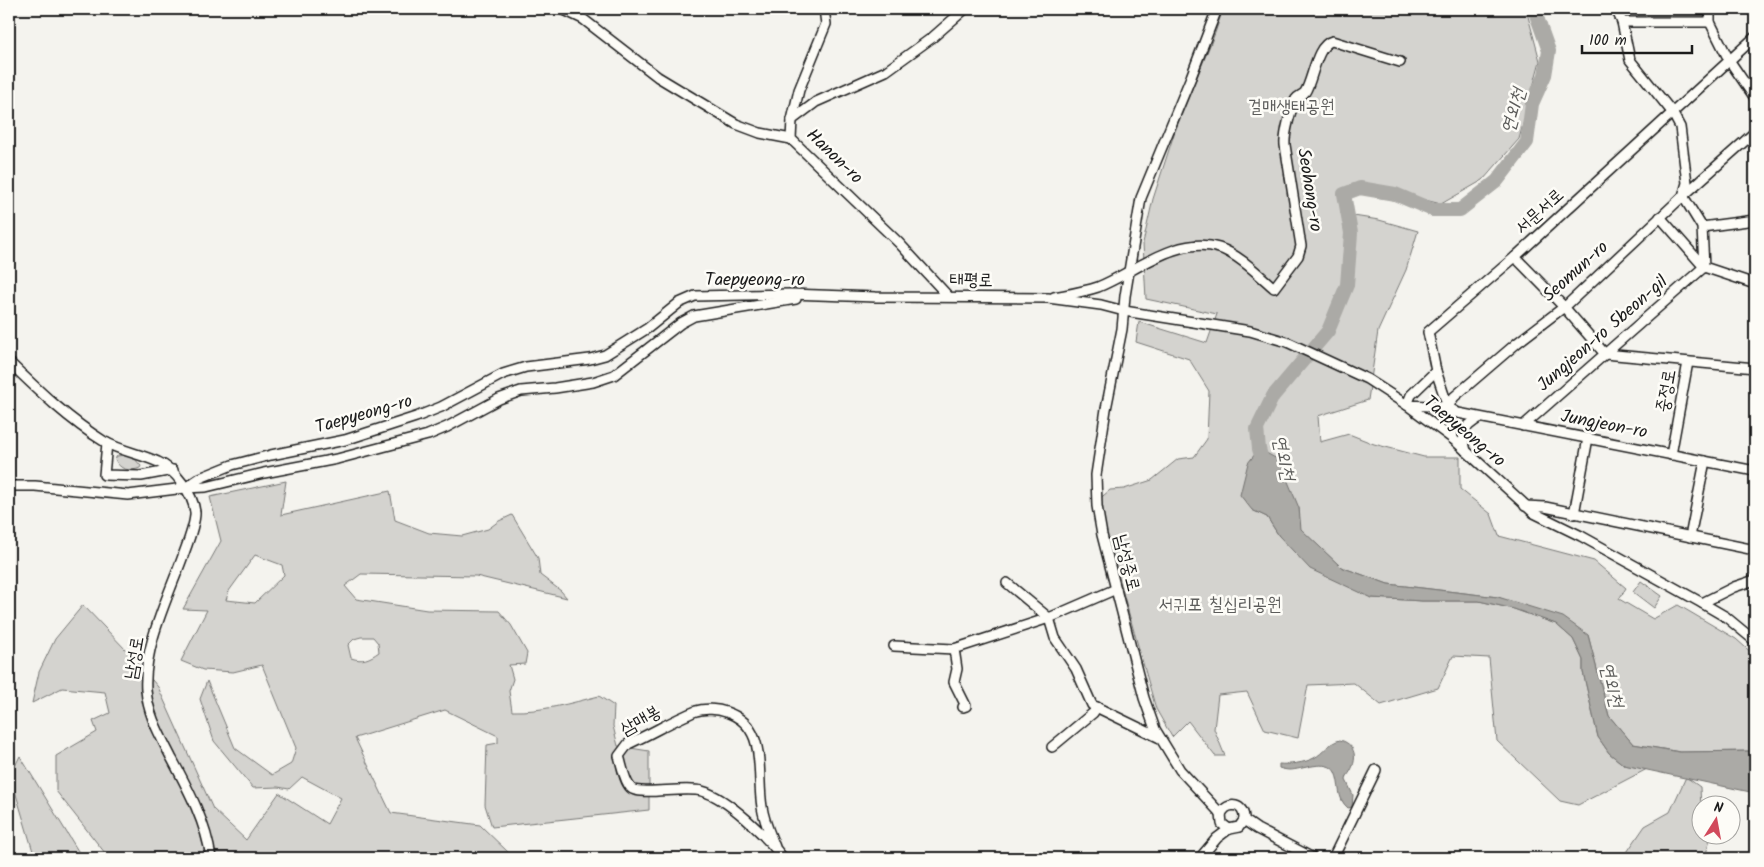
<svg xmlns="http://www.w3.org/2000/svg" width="1764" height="867" font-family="Kalam,'Poor Story',sans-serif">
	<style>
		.green { fill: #d4d3cf; stroke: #787876; fill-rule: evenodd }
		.water { fill: #abaaa6; stroke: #72716f }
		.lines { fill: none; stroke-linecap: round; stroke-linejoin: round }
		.river { stroke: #abaaa6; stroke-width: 14 }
		.minor-casing { stroke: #1c1c1c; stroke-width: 12 }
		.minor { stroke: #fdfcf7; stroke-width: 9 }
		.labels { text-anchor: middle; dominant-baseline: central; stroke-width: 5; stroke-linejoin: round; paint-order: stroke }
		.park-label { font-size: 18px; fill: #5c5c5b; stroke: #fdfcf7 }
		.street-label { font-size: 18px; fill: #1c1c1c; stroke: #fdfcf7 }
		.water-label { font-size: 19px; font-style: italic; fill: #5c5c5a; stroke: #fdfcf7 }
	</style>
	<rect width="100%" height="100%" fill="#f4f3ee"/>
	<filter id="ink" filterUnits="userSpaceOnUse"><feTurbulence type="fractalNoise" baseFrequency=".02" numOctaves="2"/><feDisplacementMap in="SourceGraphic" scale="10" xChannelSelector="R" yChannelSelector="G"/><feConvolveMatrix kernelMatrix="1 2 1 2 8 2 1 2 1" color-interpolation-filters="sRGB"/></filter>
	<g filter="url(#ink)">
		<g class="green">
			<polygon points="1223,9 1526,9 1540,61 1519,139 1483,180 1441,204 1378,188 1341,191 1341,214 1379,220 1418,231 1406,270 1378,331 1368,400 1318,416 1320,442 1349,434 1374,444 1424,457 1460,457 1460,489 1491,514 1499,536 1594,561 1626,588 1619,599 1653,619 1678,605 1736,639 1755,656 1755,751 1680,752 1633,744 1609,716 1588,635 1498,597 1388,584 1341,567 1300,529 1299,508 1252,510 1267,517 1279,536 1372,598 1422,601 1479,601 1514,609 1556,624 1573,639 1583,660 1583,672 1598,737 1609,753 1624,765 1647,769 1578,805 1560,801 1497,741 1489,658 1453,656 1438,688 1381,705 1354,683 1308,685 1298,738 1265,730 1247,692 1218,695 1214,729 1225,756 1215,756 1188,721 1172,737 1156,709 1097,501 1110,490 1124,489 1152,480 1178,459 1194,457 1207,439 1209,391 1189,359 1136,342 1139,322 1207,343 1217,314 1146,299 1143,243 1153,199 1175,131 1215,33"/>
			<path d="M125,455l9,3 7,8 -1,2c-10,4 -21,2 -25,-9l2,-3z"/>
			<path d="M286,481l-5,34 109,-24 5,29 34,13 33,3 26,-7 11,-8 13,-6 26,43 2,17 21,16 6,7 -91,-22 -115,-2 -16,12 11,13 71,11 72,1 12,14 16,28 -2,11 -16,1 4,14 -4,12 3,20c29,1 59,-8 87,-15l15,10 -1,20 5,20 31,5v59l-157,17 -7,-22 2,-60 11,-2v-7l-53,-26 -90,28 36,75 89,12 29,28h83l1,5h-484l-53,-67v-35l41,-24 -4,-11 17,-8 -5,-21 -43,-4 -30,15 7,-31 16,-33 28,-34 44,46 31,36 55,122 33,31 33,-47 48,31 14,-26 -39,-21 -13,12 -11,-2 -25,1 -39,-47 -14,-42 7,-18 28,67 37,27 19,-11 5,-16 -34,-83 -29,7 -30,-2 -22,-9 26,-51 -24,-1 38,-68 -11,-44zM255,555l27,10 2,10 -29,28 -29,-3 3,-9zM361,637h12l5,6 1,9c-10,7 -16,10 -28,6l-3,-13 6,-6z"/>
			<polygon points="1641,581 1662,596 1654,608 1633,592"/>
			<polygon points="20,756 78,851 84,858 35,858 15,791 15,766"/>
			<polygon points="1686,777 1700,787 1702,834 1711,835 1705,858 1623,858 1645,826 1670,812"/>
		</g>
		<g class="water">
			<polygon points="1259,449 1279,460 1299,508 1301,529 1341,567 1388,584 1498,597 1563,617 1588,635 1609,716 1633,744 1680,752 1755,751 1755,793 1624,765 1609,753 1598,737 1583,672 1583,660 1573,639 1556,624 1514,609 1479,601 1422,601 1372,598 1310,569 1279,536 1267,517 1252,510 1240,495 1248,463"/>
			<path d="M1340,740c19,5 17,24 7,36l-1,4 7,15 -1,12 -4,1c-12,-10 -7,-23 -13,-36 -7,-14 -34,-2 -45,-2 -4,0 -8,-1 -11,-2v-4c9,1 26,-1 35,-6 10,-5 14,-15 26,-18z"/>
		</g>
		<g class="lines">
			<polyline class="river" points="1264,466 1259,449 1257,429 1273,396 1328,331 1347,285 1351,233 1344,194 1360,188 1395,194 1433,210 1460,210 1497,181 1527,142 1532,104 1545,75 1549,51 1534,9"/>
			<defs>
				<g id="minor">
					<polyline points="562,9 583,19 658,77 736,124 760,133 791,139"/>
					<polyline points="824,9 826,24 799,90 792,120 791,139 899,243 948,296"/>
					<polyline points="1217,9 1191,77 1141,198 1125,296 1122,329 1106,409 1096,475 1097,506 1102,535 1144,698 1155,729 1180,770 1221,814"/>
					<polyline points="1616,9 1622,22 1630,60 1672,112 1680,127 1687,183 1683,196 1702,227 1704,267"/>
					<polyline points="1710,9 1710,22 1729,60 1755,98"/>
					<polyline points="1622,22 1710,22"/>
					<polyline points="792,120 816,102 886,71 933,37 965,9"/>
					<polyline points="1660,217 1704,267 1755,284"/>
					<polyline points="1702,227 1755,220"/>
					<polyline points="1515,257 1564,307 1605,354 1755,368"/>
					<path d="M1054,297c15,-3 29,-5 44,-10 37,-15 79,-52 121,-39 19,6 40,27 55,40l24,-32 3,-10 -16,-101c-1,-10 6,-38 11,-46 2,-3 7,-4 9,-7 8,-12 11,-47 27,-51l68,21"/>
					<path d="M9,362c30,29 60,58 96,80 16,9 36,12 53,20 17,7 35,32 37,50 1,10 -8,33 -12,44 -14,39 -40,91 -37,134 2,25 14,45 25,67 17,32 35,65 40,101"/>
					<polyline points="1436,371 1411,395 1407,405 1448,407 1454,397 1517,343 1568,304 1683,196 1755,132"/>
					<polyline points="1448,407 1458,413 1755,471"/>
					<polyline points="1523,426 1704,267"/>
					<polyline points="1453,439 1451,416 1436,371 1428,332 1515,257 1755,37"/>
					<polyline points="107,443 104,475 141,476 173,470"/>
					<path d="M1466,451c-5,-20 -4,-22 13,-33"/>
					<polyline points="1671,455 1688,362"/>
					<polyline points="9,486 35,486 128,495 185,488 206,487 264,473 337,459 428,435 447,427 499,399 521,391 555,388 593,382 614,375 681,323 694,316 796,299"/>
					<polyline points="185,488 200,478 232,465 271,455 345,440 416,417 441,407 503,374 526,367 590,359 605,355 648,328 679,303 695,296 790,294 876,297 1048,298 1101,305 1124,311 1250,331 1287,342 1367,379 1407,405 1453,439 1534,513 1581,536 1702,603 1726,617 1755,641"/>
					<polyline points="1525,506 1545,507 1755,550"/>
					<polyline points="1574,514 1588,438"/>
					<polyline points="1690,537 1705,461"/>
					<polyline points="1007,583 1049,618 1055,638 1076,669 1092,705 1160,738"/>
					<polyline points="1702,603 1734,587 1755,580"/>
					<polyline points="894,646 954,649 1049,618 1116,589"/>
					<polyline points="954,649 957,669 954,682 966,706 963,707"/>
					<polyline points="1052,747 1093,713 1097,707"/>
					<path d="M1221,814c7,-14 24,-10 23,6l13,9 56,29"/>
					<polyline points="1221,814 1222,824 1229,829"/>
					<path d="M775,847c-5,-13 -11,-26 -13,-40 -6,-35 7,-81 -36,-95 -8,-3 -21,-4 -30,-1 -23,9 -45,23 -68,33l-9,12c3,9 5,25 12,32 7,8 55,-2 71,3 26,7 65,46 81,67"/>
					<polyline points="1200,858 1217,838 1229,829 1239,827 1244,820"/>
					<polyline points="1333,858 1376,770"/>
				</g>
			</defs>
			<use href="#minor" class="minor-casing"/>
			<use href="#minor" class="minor"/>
		</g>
	</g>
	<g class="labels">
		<g class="park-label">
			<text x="1291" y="107">걸매생태공원</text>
			<text x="1220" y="605">서귀포 칠십리공원</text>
		</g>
		<g class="street-label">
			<text transform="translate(834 157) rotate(44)">Hanon-ro</text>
			<text transform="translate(1309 190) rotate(81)">Seohong-ro</text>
			<text transform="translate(1540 212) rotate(-42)">서문서로</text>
			<text transform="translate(1576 272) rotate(-42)">Seomun-ro</text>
			<text x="755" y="280">Taepyeong-ro</text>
			<text transform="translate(971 281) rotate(1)">태평로</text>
			<text transform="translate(1603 334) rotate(-41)">Jungjeon-ro 5beon-gil</text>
			<text transform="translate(1667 391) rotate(-80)">중정로</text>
			<text transform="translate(364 415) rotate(-16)">Taepyeong-ro</text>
			<text transform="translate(1604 425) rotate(11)">Jungjeon-ro</text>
			<text transform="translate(1464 432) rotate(40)">Taepyeong-ro</text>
			<text transform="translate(1126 563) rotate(76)">남성중로</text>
			<text transform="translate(135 658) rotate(-80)">남성로</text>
			<text transform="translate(641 721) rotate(-29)">삼매봉</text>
		</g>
		<g class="water-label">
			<text transform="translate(1514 111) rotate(-74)">연외천</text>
			<text transform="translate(1283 458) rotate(78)">연외천</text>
			<text transform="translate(1611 685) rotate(76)">연외천</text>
		</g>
	</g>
	<rect width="1764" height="867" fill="none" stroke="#fdfcf7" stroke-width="30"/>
	<rect x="15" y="15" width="1734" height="837" fill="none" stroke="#1c1c1c" stroke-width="2" filter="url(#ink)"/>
	<g transform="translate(1716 820) rotate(11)"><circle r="24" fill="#fdfcf7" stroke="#a3a29f"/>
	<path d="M0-4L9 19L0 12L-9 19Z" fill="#d1495b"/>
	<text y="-8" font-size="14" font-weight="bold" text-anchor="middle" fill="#1c1c1c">N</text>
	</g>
	<path d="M1582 45v8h110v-8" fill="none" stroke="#1c1c1c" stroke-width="2.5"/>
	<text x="1589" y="45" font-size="15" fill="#1c1c1c" stroke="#fdfcf7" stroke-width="4" paint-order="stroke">100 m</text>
</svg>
